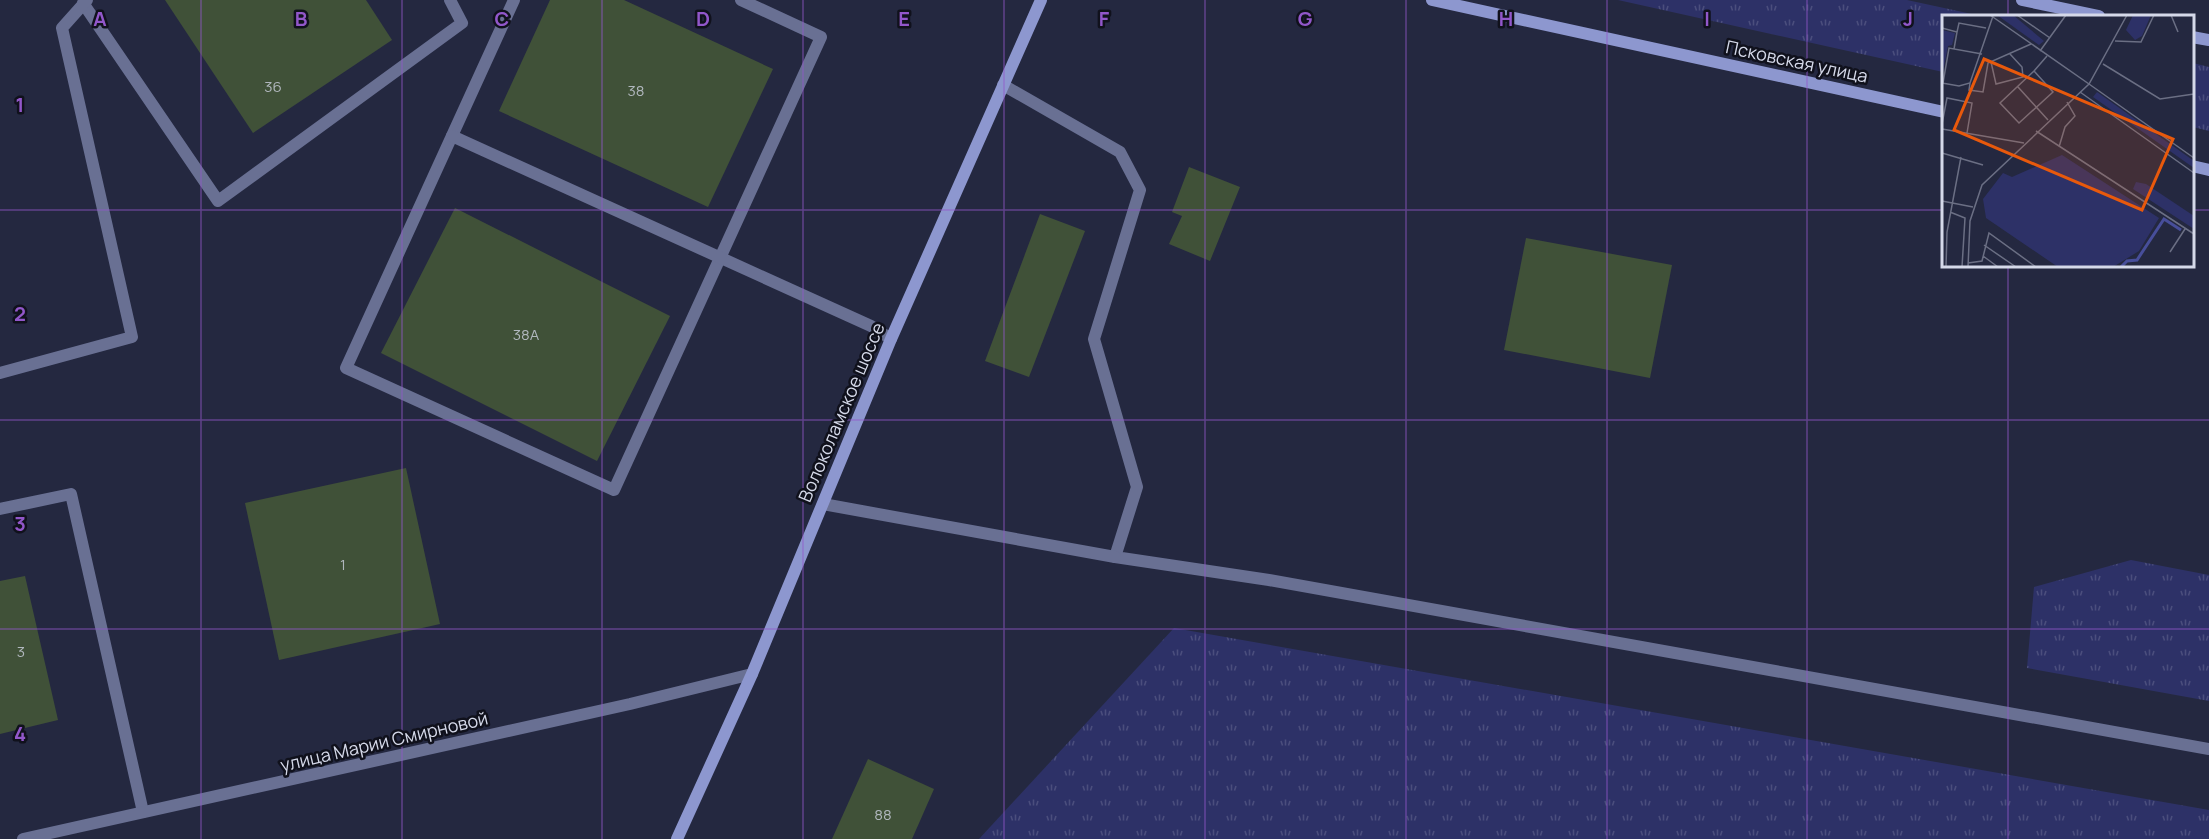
<svg xmlns="http://www.w3.org/2000/svg" width="2209" height="839" font-family="Manrope,sans-serif">
	<style>
		.grass { fill: url(#grass-tufts) }
		.building { fill: #405138 }
		.lines { fill: none; stroke-linecap: round; stroke-linejoin: round }
		.lane { stroke: #697093; stroke-width: 12 }
		.street { stroke: #697093; stroke-width: 12 }
		.secondary { stroke: #8d97cf; stroke-width: 12 }
		.grid { fill: none; stroke: #9257ca; stroke-width: 1.5; stroke-opacity: 0.55 }
		.labels { text-anchor: middle; dominant-baseline: central; stroke-width: 5; stroke-linejoin: round; paint-order: stroke }
		.number-label { font-size: 15px; fill: #b0b7bd }
		.street-label { font-size: 18px; fill: #d5d9e9; stroke: #10111c }
		.inset-river { fill: none; stroke: #474e9a; stroke-width: 3 }
		.inset-road { fill: none; stroke: #6b6f84; stroke-width: 1.5 }
		.view { fill: #e8590c; fill-opacity: 0.15; stroke: #e8590c; stroke-width: 3 }
		.inset-edge { fill: none; stroke: #d5d9e9; stroke-width: 3 }
		.grid-label { font-size: 20px; text-anchor: middle; font-weight: bold; fill: #9257ca; stroke: #10111c; stroke-width: 5; stroke-linejoin: round; paint-order: stroke }
	</style>
	<defs>
		<pattern id="grass-tufts" width="24" height="20" patternUnits="userSpaceOnUse" patternTransform="scale(1.5)"><rect width="24" height="20" fill="#2d3167"/><path d="M3 7l-1-3M5 7V3M7 7l1-3M15 17l-1-3M17 17v-4M19 17l1-3" fill="none" stroke="#4b4e7d"/></pattern>
	</defs>
	<rect width="100%" height="100%" fill="#242840"/>
	<g class="grass">
		<polygon points="1618,0 1907,0 1981,16 1944,16 1943,72"/>
		<polygon points="2193,63 2209,67 2209,131 2193,127"/>
		<polygon points="2131,560 2209,575 2209,701 2027,668 2034,587"/>
		<polygon points="1174,628 2209,810 2209,839 979,839"/>
	</g>
	<g class="building">
		<polygon points="165,0 366,0 392,40 253,133"/>
		<polygon points="550,0 624,0 773,69 708,207 499,111"/>
		<polygon points="1189,167 1240,187 1210,261 1169,244 1182,216 1172,212"/>
		<polygon points="455,208 670,316 597,461 381,353"/>
		<polygon points="1040,214 1085,231 1029,377 985,361"/>
		<polygon points="1526,238 1672,265 1650,378 1504,350"/>
		<polygon points="406,468 440,624 279,660 245,503"/>
		<polygon points="25,576 58,720 0,734 0,581"/>
		<polygon points="868,759 934,789 912,839 832,839"/>
	</g>
	<g class="lines">
		<g class="lane">
			<polyline points="514,0 346,368 614,490 821,37 741,0"/>
			<polyline points="83,3 218,201 462,23 450,0"/>
			<polyline points="1003,85 1120,152 1140,190 1094,339 1137,487 1115,557 1269,580 2209,749"/>
			<polyline points="452,136 871,326 891,339"/>
			<polyline points="0,373 132,337 62,28 87,0"/>
			<polyline points="0,509 71,494 143,812"/>
		</g>
		<g class="street">
			<polyline points="823,504 1115,557"/>
			<polyline points="23,839 630,704 752,674"/>
		</g>
		<g class="secondary">
			<polyline points="1432,0 1944,112"/>
			<polyline points="2022,0 2099,16"/>
			<polyline points="2192,37 2209,40"/>
			<polyline points="2192,166 2209,170"/>
			<polyline points="677,839 752,674 891,339 1041,0"/>
		</g>
	</g>
	<path class="grid" d="M201,0v839M402,0v839M602,0v839M803,0v839M1004,0v839M1205,0v839M1406,0v839M1607,0v839M1807,0v839M2008,0v16M0,210h1944M2192,210h17M2008,266v573M0,420h2209M0,629h2209"/>
	<g class="labels">
		<g class="number-label">
			<text x="273" y="86">36</text>
			<text x="636" y="90">38</text>
			<text x="526" y="334">38А</text>
			<text x="343" y="564">1</text>
			<text x="21" y="651">3</text>
			<text x="883" y="814">88</text>
		</g>
		<g class="street-label">
			<text transform="translate(1797 61) rotate(12)">Псковская улица</text>
			<text transform="translate(841 412) rotate(-67)">Волоколамское шоссе</text>
			<text transform="translate(384 741) rotate(-13)">улица Марии Смирновой</text>
		</g>
	</g>
	<g transform="translate(1942 15)">
		<rect width="252" height="252" fill="#242840"/>
		<path d="M55,0h16l31,26 -5,4zM191,0h18l-9,21 -7,4 -9,-10zM155,77l97,69v7l-101,-71zM120,140l97,63 -20,33 -26,16h-55l-72,-49 -3,-19 20,-26 9,4zM194,167l10,2 48,32v13l-61,-40z" fill="#2d3167"/>
		<path d="M0,15l13,3 -3,12 -4,1 -6,31z" fill="#2d3167"/>
		<path class="inset-river" d="M179,252l6,-6 10,-1 27,-41 17,11"/>
		<path class="inset-road" d="M48,0l99,69M75,0l33,23M229,0l7,17M0,13l15,4 -3,17M15,17l2,-9 27,5M173,26l26,1 13,-27M98,36l26,-36M49,47l5,22 27,-7 -1,-10 -12,-13M161,49l57,35 34,-5M92,56l19,21 -34,31 -19,-20zM92,56l13,-15M0,68l17,3 11,-3 23,-67M1,68l6,-35 33,6M28,68l-1,7 14,2 5,-29 43,-19M147,69l105,74M76,72l30,33M138,77l114,81M0,109l5,-26 25,5 -5,30M0,114l82,14M94,116l158,103M117,132l6,-20 10,-11 -8,-14M0,138l41,12M0,186l31,6M8,197l15,6 -3,49M42,230l32,22M228,237l15,-23M41,241l15,11M26,248l14,-2 7,-28 47,34M4,252l1,-35 14,-75M26,252l2,-46 12,-36 107,-101 38,-69"/>
		<path class="view" d="M42,44l189,80 -31,71 -188,-80z"/>
		<rect width="252" height="252" class="inset-edge"/>
	</g>
	<g class="grid-label">
		<text x="100" y="26">A</text>
		<text x="301" y="26">B</text>
		<text x="502" y="26">C</text>
		<text x="703" y="26">D</text>
		<text x="904" y="26">E</text>
		<text x="1104" y="26">F</text>
		<text x="1305" y="26">G</text>
		<text x="1506" y="26">H</text>
		<text x="1707" y="26">I</text>
		<text x="1908" y="26">J</text>
		<text x="20" y="112">1</text>
		<text x="20" y="321">2</text>
		<text x="20" y="531">3</text>
		<text x="20" y="741">4</text>
	</g>
</svg>
